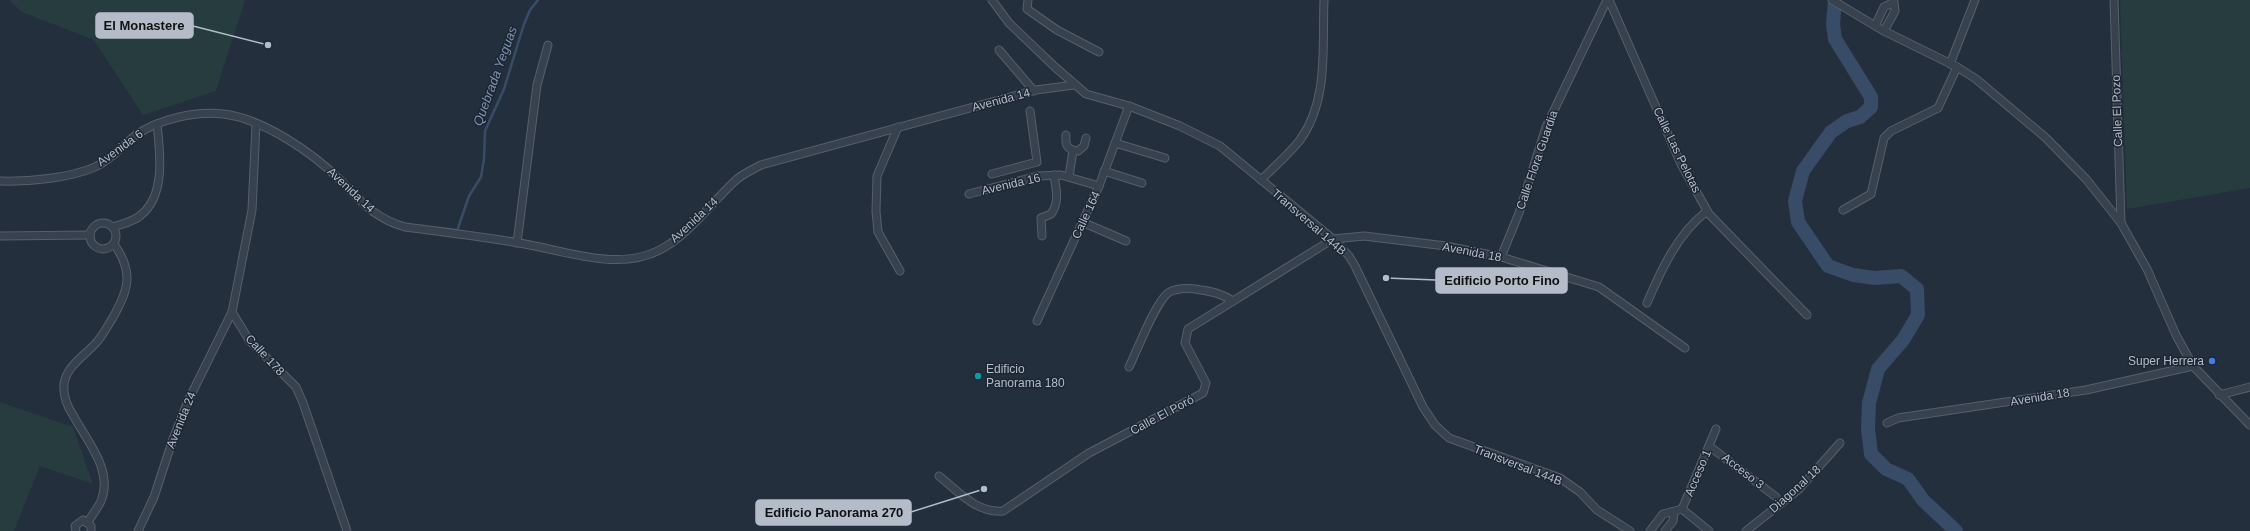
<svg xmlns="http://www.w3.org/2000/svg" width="2250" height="531" font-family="Helvetica,sans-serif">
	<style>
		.green { fill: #263c3f }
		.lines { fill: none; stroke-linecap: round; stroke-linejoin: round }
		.stream { stroke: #394c67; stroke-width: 2.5 }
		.river { stroke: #394c67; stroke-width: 14 }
		.street-casing { stroke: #565f6c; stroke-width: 9 }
		.street { stroke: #38414e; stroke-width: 7 }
		.shop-dot { fill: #3f7fe0; stroke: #1d2633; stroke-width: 1.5 }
		.culture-dot { fill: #0f9aa8; stroke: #1d2633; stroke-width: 1.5 }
		.labels { text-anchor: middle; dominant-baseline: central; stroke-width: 3; stroke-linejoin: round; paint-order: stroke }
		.street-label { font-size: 12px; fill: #b4bcc9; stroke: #1d2633 }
		.poi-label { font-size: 12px; fill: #b4bcc9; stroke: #1d2633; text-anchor: end }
		.water-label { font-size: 13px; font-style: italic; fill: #7c92b1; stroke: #1d2633 }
		.leader { fill: none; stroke: #b4bcc9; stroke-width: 1.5 }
		.callout-dot { fill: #b4bcc9; stroke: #1d2633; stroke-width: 1.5 }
		.callout { fill: #b4bcc9; stroke: #b4bcc9; stroke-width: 1.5 }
		.callout-label { font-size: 13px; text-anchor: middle; font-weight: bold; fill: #111 }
	</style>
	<rect width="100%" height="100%" fill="#242f3e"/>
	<g class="green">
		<polygon points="9,0 245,0 216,91 143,115 94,40 22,12"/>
		<polygon points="2120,0 2250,0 2250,188 2127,209"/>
		<polygon points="0,402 73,427 93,484 40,466 14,531 0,531"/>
	</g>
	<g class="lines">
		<polyline class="stream" points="458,228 469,196 481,177 484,159 485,131 504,89 524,24 530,10 538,0"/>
		<polyline class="river" points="1835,0 1833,24 1835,39 1871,97 1871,107 1860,117 1847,121 1831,132 1803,171 1795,201 1798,222 1828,266 1853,275 1875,278 1901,276 1917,289 1918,315 1903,340 1878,369 1869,403 1868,429 1871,454 1886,469 1908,479 1923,500 1956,531"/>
		<defs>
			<g id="street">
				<polyline points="992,0 1009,23 1055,67 1086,94 1129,106 1180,126 1220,146 1333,239 1349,256 1355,266 1423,407 1435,425 1449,438 1560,478 1580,492 1597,510 1630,531"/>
				<polyline points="1028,0 1027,9 1057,30 1099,52"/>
				<polyline points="1609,0 1681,164 1709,214 1807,315"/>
				<polyline points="1832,0 1882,30 1957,67 1976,79 2046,138 2086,179 2121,223 2147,269 2176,335 2193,366 2250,425"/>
				<polyline points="2114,0 2121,223"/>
				<polyline points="1875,26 1884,7 1894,2 1895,11 1884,31"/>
				<polyline points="999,50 1034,91"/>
				<polyline points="1950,64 1975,0"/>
				<polyline points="898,127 877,176 876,211 878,232 900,271"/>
				<path d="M1066,135c-1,10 1,15 12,16l6,-5 2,-8"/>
				<polyline points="1115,143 1165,158"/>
				<polyline points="1104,171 1142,183"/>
				<polyline points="992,174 1037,162 1030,111"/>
				<polyline points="1069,177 1073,150"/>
				<path d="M1261,180c13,-13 28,-26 39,-40 29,-40 22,-93 24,-140"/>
				<path d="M0,181c28,1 70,-3 95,-14 17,-8 27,-21 41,-32 23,-16 59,-24 87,-21 39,4 90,39 117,66 22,22 34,38 65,47 40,5 80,10 120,17 44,8 98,29 140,3 28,-17 46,-44 70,-66 7,-7 17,-11 26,-16l275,-75 38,-5"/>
				<polyline points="969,194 1038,176 1061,175 1099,186"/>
				<polyline points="1843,210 1871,194 1884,138 1891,131 1938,108 1957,67"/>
				<polyline points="1082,222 1126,241"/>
				<circle cx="103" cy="236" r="13"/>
				<path d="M113,227c9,-3 20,-5 28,-12 25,-20 19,-63 16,-91"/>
				<polyline points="0,236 90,235"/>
				<path d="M1042,236l-1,-18 10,-4c9,-12 5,-25 3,-39"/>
				<polyline points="517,243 537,85 548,45"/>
				<polyline points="1501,257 1519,213 1546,127 1607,0"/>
				<path d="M1647,303c14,-33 31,-70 60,-92"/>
				<polyline points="232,312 249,340 296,387 303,403 347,531"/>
				<polyline points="1037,321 1099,186 1129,106"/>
				<path d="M1129,367c8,-16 26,-64 39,-74 10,-6 22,-5 33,-3 13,2 21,4 32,11"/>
				<polyline points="2219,395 2250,387"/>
				<polyline points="1887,423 1898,418 2086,390 2193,366"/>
				<polyline points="1709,446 1776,497"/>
				<path d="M939,476c20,16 37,37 64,35l86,-58 114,-60 3,-10 -21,-40 3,-14 145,-90 31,-3 82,10 55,11 98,30 86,61"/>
				<polyline points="1682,509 1709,531"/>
				<path d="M88,522c4,-7 10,-14 13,-21 13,-31 -15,-61 -28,-86 -6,-9 -10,-20 -9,-31 2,-17 20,-28 31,-40 7,-7 12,-17 17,-25 17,-29 22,-47 2,-75"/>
				<polyline points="76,531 75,526 83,520 91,526 91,531"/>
				<polyline points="138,531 154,497 173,439 188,401 232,312 252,210 256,124"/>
				<polyline points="1650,531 1663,514 1682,509 1716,429"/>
				<polyline points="1665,531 1673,521 1674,512"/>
				<polyline points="1746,531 1798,490 1840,443"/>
			</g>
		</defs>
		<use href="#street" class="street-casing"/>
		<use href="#street" class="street"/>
	</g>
	<circle class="shop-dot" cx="2212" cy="361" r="4"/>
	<circle class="culture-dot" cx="978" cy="376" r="4"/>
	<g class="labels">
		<g class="street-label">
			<text transform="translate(1001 100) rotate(-15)">Avenida 14</text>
			<text transform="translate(2117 111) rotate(-92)">Calle El Pozo</text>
			<text transform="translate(120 148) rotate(-36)">Avenida 6</text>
			<text transform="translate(1677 150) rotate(64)">Calle Las Pelotas</text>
			<text transform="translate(1537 160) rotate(-71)">Calle Flora Guardia</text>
			<text transform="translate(1011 184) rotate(-13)">Avenida 16</text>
			<text transform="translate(351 190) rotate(43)">Avenida 14</text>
			<text transform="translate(1086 215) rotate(-65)">Calle 164</text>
			<text transform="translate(694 220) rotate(-43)">Avenida 14</text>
			<text transform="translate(1309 222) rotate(41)">Transversal 144B</text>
			<text transform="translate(1472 252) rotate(11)">Avenida 18</text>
			<text transform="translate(265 355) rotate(47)">Calle 178</text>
			<text transform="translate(2040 397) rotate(-9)">Avenida 18</text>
			<text transform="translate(1162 415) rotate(-28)">Calle El Poró</text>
			<text transform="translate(181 420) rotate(-68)">Avenida 24</text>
			<text transform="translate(1518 465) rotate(21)">Transversal 144B</text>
			<text transform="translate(1743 471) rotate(38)">Acceso 3</text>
			<text transform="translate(1698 473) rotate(-67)">Acceso 1</text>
			<text transform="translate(1795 489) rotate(-42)">Diagonal 18</text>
		</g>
		<g class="poi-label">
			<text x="2204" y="361">Super Herrera</text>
			<text x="986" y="369" text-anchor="start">Edificio<tspan x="986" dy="14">Panorama 180</tspan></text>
		</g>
		<g class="water-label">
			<text transform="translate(495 76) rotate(-70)">Quebrada Yeguas</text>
		</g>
	</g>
	<path class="leader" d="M268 45L193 26M1386 278L1436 280M984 489L911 512"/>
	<g class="callout-dot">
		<circle cx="268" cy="45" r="4"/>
		<circle cx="1386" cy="278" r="4"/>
		<circle cx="984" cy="489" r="4"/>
	</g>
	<g class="callout">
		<rect x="96" y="13" width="97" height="25" rx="4"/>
		<rect x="1436" y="268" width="131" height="25" rx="4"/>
		<rect x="756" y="500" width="155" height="25" rx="4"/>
	</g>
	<g class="callout-label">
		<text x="144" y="30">El Monastere</text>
		<text x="1502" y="285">Edificio Porto Fino</text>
		<text x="834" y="517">Edificio Panorama 270</text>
	</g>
</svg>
